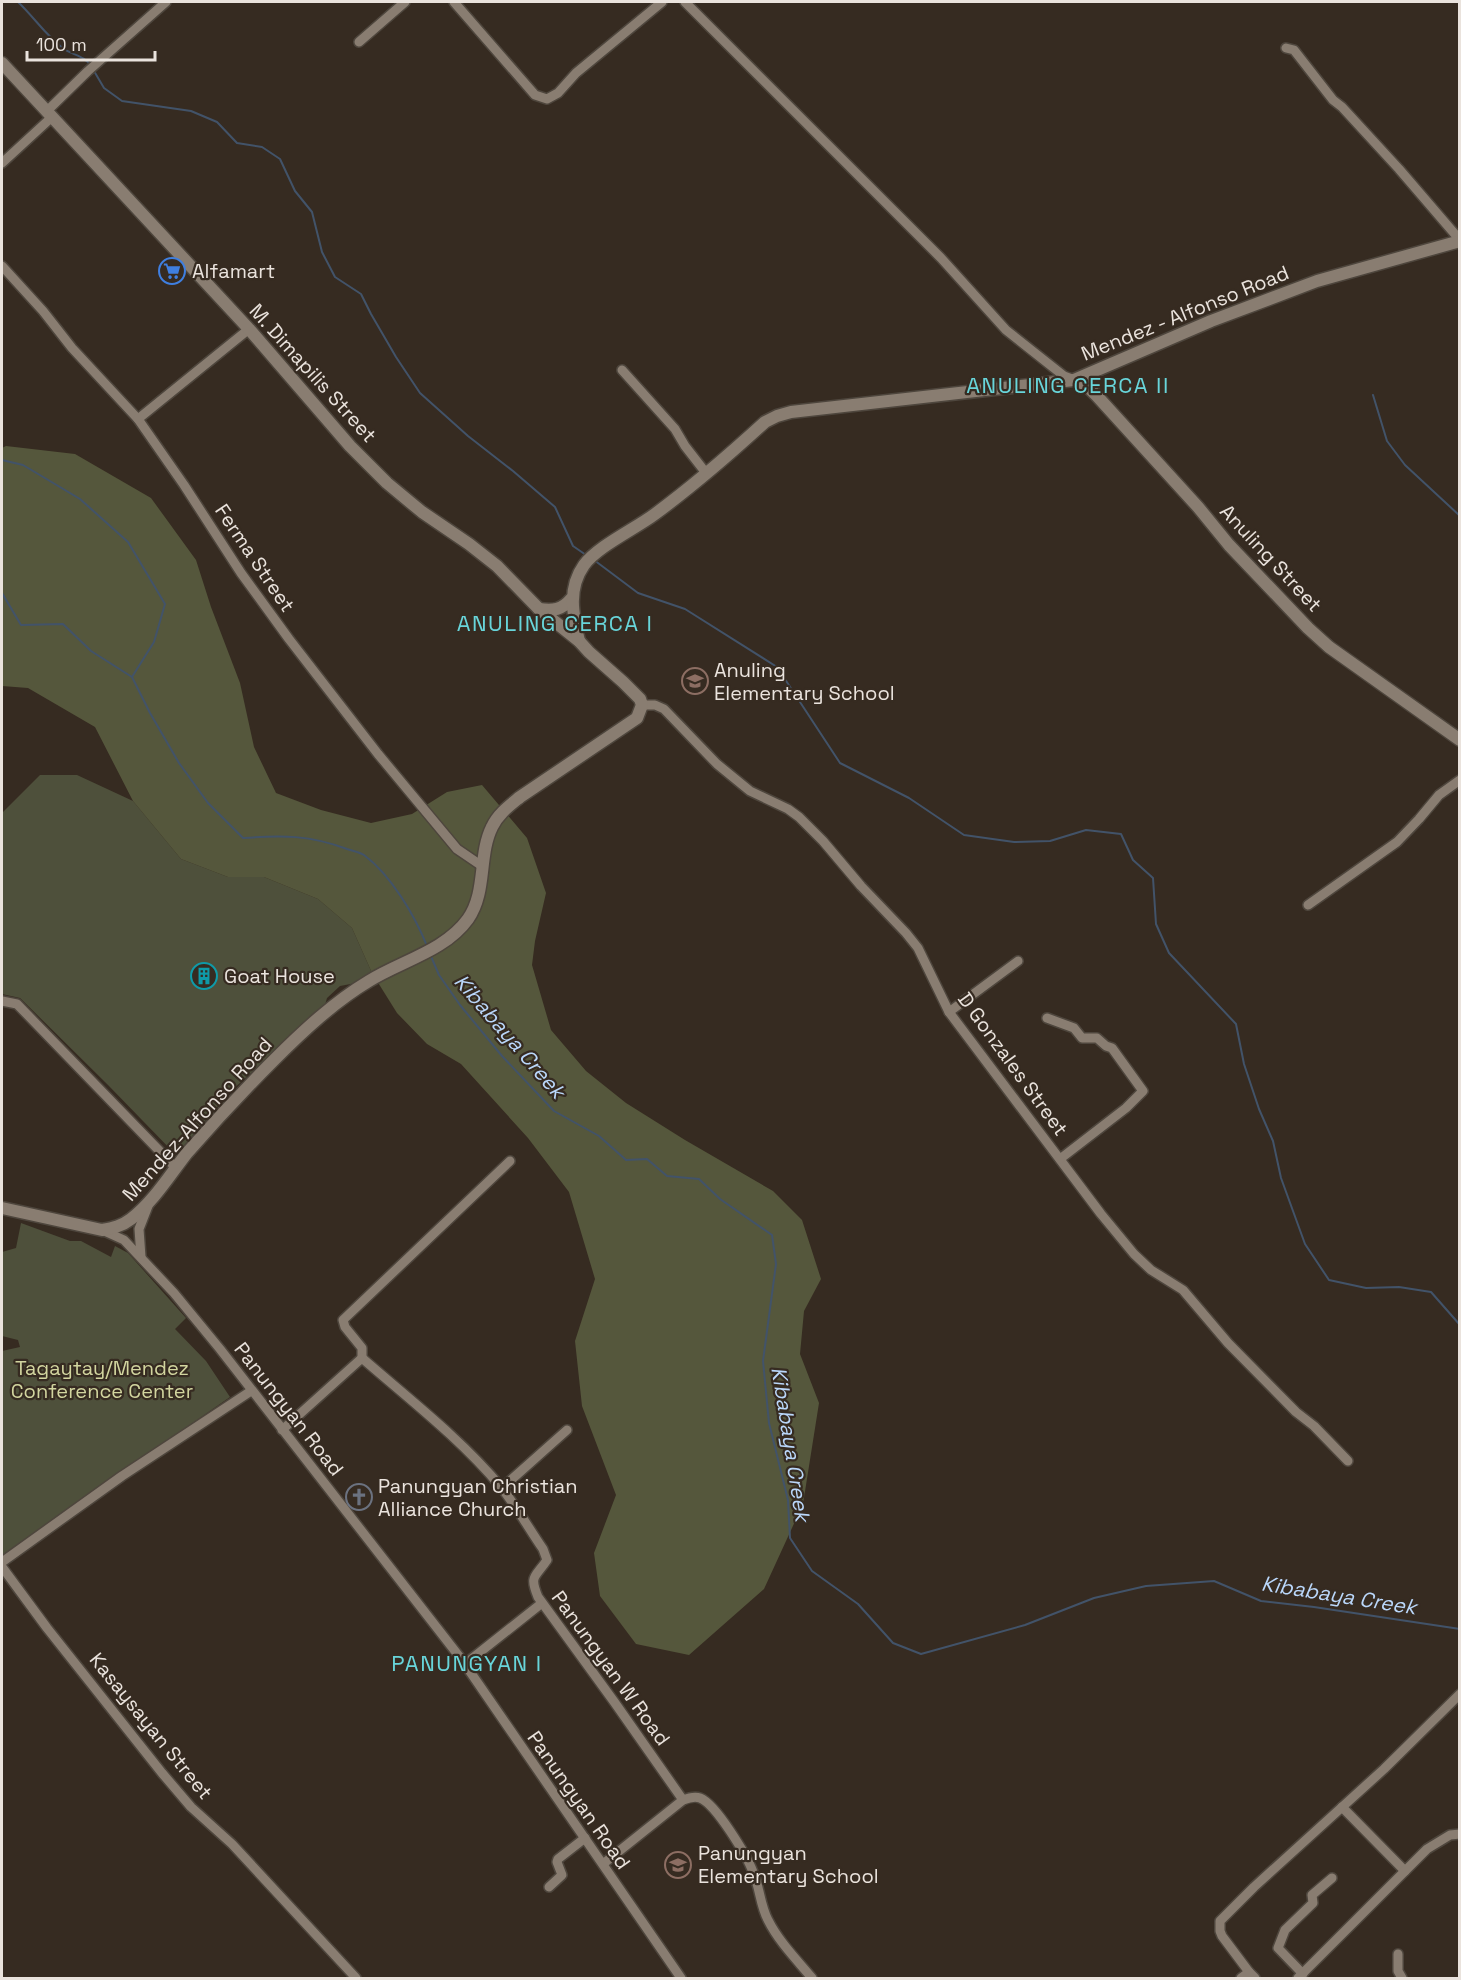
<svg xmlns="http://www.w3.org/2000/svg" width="1461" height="1980" font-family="'Space Grotesk',sans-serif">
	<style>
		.green { fill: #4e503b }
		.forest { fill: #55573c }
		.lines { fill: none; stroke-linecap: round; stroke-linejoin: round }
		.stream { stroke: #425369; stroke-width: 2 }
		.street-casing { stroke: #4e463d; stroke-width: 12 }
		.secondary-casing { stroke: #4e463d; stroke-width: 15 }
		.street { stroke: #897d71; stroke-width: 9 }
		.secondary { stroke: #897d71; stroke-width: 12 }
		.labels { text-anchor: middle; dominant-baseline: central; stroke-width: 4.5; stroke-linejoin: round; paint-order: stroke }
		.poi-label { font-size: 20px; fill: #eae3dd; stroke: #362b21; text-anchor: start }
		.street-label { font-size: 20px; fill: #eae3dd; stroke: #362b21 }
		.park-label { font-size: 20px; fill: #d2d59f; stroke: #362b21 }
		.water-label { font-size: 21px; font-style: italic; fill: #bad7fa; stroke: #362b21 }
		.quarter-label { font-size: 22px; letter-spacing: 1.5px; fill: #68d5da; stroke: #362b21 }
	</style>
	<rect width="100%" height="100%" fill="#362b21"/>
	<g class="green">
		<polygon points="40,775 77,775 133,801 181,859 228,877 264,877 318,899 352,928 372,973 356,983 340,986 327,998 325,1005 229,1093 176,1155 108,1085 20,998 2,994 2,813"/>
		<polygon points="21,1223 70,1241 81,1241 111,1257 115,1246 128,1253 186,1318 175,1329 206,1361 230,1397 3,1555 2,1351 20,1347 18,1340 2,1336 2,1252 16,1248"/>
	</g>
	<polygon class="forest" points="6,446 75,454 151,498 196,560 211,607 240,683 254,747 276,793 321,810 371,823 412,814 447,792 482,785 527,838 546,893 535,941 532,965 551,1030 586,1071 626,1103 685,1140 773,1191 802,1220 821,1279 804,1311 800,1354 819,1403 803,1504 764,1589 689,1655 636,1644 600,1596 594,1553 616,1495 582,1406 575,1341 595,1279 569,1192 528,1138 461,1064 427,1044 397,1013 372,973 352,928 318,899 264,877 228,877 181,859 133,801 95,727 28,688 2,686 2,448"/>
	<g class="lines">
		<g class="stream">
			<path d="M18,2c16,15 28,34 46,47 9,6 21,7 27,17"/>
			<polyline points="94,71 104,88 122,101 191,111 217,122 237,143 262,147 280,159 295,191 312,212 322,252 335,277 361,294 371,314 396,357 420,393 468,436 513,471 555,507 573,546 586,555"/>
			<polyline points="1373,395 1387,441 1405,465 1460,516"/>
			<polyline points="2,460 23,465 80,499 128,542 165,604 154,642 132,677"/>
			<polyline points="594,560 638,593 685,609 777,667 840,763 909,798 964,835 1014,842 1050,841 1086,830 1121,834 1133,860 1153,878 1156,924 1169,953 1236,1024 1244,1064 1259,1109 1273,1141 1281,1178 1305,1244 1329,1280 1366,1288 1399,1287 1431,1292 1460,1325"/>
			<path d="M2,593l19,32 42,-1 28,27 41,26 18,36 29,50 29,40 35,35c39,-3 67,-3 104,11 6,2 13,3 17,6 27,20 51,61 63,91"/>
			<polyline points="430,954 439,975 460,1005 502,1056 554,1111 599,1136 626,1160 647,1159 667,1176 699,1179 720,1199 772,1235 776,1264 763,1361 769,1423 788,1500 790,1538 812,1571 858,1604 893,1643 921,1654 1025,1625 1094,1598 1146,1586 1214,1581 1261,1601 1314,1607 1460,1629"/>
		</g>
		<defs>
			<g id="street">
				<polyline points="454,2 535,95 547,99 558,93 576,73 662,2"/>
				<polyline points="685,2 941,258 1006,330 1064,376 1072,379"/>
				<polyline points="359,42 405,2"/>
				<polyline points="1286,48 1294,50 1333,100 1342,107 1399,169 1460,240"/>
				<polyline points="47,111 88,71 166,2"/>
				<polyline points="2,163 52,117"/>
				<polyline points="2,266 43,311 72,348 138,419 184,485 241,573 289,639 378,754 457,849 482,866"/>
				<polyline points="622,370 675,429 685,446 706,473"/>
				<polyline points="138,419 249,329"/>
				<polyline points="642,705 655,705 664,709 717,764 750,791 788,809 799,817 823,841 861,886 906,933 918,948 949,1012 1101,1214 1134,1254 1151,1270 1183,1290 1228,1343 1296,1412 1314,1426 1348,1461"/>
				<polyline points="1308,905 1397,842 1419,819 1439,795 1460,780"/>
				<polyline points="2,1001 17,1004 176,1168"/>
				<polyline points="949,1012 1018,961"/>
				<polyline points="1047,1018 1074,1028 1082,1038 1097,1038 1106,1046 1112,1048 1143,1091 1126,1108 1060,1159"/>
				<polyline points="102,1230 124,1240 174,1293 220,1349 462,1660 681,1978"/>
				<polyline points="141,1257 139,1229 148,1206"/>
				<polyline points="362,1358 362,1348 345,1327 343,1320 510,1161"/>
				<path d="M282,1430l80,-72c47,41 99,81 139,129 16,20 28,42 42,62l4,11c-12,18 -18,15 -9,37l77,106 68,97"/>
				<polyline points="502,1488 567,1430"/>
				<polyline points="2,1562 122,1476 251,1391"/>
				<polyline points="2,1567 47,1628 162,1773 191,1807 232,1844 356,1978"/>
				<polyline points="465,1664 542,1603"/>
				<polyline points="1342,1807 1405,1871"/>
				<path d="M603,1864l80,-64c5,-2 12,-4 17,-2 16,6 47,58 53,74 7,16 7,33 15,48 11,22 29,40 44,58"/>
				<polyline points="549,1887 562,1875 557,1862 558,1859 585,1838"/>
				<polyline points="1398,1954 1398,1971 1402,1978"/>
				<polyline points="1249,1972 1222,1936 1220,1931 1220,1921 1254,1887 1384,1769 1460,1694"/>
				<polyline points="1303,1974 1278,1948 1285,1930 1313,1903 1312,1895 1332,1878"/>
				<polyline points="1241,1978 1249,1972 1255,1978"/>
				<polyline points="1298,1978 1427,1849 1450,1835 1460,1834"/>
			</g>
			<g id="secondary">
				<path d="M2,63l247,266 101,117 37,37 35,29 47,32 28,22 42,43 40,32 10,11 34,30 17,17 2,6 -5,13 -117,79c-11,9 -22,17 -28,30 -14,28 -5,65 -24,92 -23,32 -67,42 -99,62 -35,21 -66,50 -95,79 -30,30 -59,61 -87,93 -18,23 -33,48 -56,66 -9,7 -18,9 -29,11l-100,-22"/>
				<polyline points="1074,380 1087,386 1097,396 1198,507 1229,545 1308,628 1329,647 1460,740"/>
				<path d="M539,609c14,2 23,1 32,-10"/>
				<path d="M579,641c-6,-26 -12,-52 5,-76 14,-19 51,-36 71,-51 38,-28 75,-60 110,-92l12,-6 14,-4 283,-32 137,-59 106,-40 143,-40"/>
			</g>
		</defs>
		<use href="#street" class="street-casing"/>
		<use href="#secondary" class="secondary-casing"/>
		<use href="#street" class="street"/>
		<use href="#secondary" class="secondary"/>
	</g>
	<defs>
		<symbol id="supermarket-ring" viewBox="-11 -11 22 22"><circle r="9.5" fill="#362b21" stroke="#3f7fe0" stroke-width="1.5"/><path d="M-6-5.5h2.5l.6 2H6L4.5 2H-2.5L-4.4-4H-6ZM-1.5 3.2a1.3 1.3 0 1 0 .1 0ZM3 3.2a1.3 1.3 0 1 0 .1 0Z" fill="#3f7fe0"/></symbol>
		<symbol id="school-ring" viewBox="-11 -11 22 22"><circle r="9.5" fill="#362b21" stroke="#8d6e63" stroke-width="1.5"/><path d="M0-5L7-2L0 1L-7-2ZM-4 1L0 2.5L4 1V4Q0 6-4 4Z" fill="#8d6e63"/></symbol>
		<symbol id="building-ring" viewBox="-11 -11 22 22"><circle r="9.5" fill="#362b21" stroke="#0f9aa8" stroke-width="1.5"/><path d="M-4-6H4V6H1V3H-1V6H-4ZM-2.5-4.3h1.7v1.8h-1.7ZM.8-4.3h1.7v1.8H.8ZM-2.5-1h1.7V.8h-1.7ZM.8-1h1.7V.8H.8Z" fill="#0f9aa8"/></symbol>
		<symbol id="church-ring" viewBox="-11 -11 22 22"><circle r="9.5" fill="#362b21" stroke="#6b7280" stroke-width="1.5"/><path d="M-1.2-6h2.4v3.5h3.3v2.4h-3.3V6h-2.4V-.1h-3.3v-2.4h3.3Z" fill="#6b7280"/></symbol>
	</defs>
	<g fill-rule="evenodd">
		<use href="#supermarket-ring" x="157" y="256" width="30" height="30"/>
		<use href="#school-ring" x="680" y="666" width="30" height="30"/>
		<use href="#building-ring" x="189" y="961" width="30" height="30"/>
		<use href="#church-ring" x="344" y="1482" width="30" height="30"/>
		<use href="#school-ring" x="663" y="1850" width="30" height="30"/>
	</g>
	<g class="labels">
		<g class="poi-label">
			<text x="192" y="271">Alfamart</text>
			<text x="714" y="670">Anuling<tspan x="714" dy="23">Elementary School</tspan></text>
			<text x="224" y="976">Goat House</text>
			<text x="378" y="1486">Panungyan Christian<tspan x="378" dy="23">Alliance Church</tspan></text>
			<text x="698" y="1853">Panungyan<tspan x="698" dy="23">Elementary School</tspan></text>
		</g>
		<g class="street-label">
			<text transform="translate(1185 313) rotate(-22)">Mendez - Alfonso Road</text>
			<text transform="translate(313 373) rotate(48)">M. Dimapilis Street</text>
			<text transform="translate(255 558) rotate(56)">Ferma Street</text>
			<text transform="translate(1271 558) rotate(47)">Anuling Street</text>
			<text transform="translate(1013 1064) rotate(54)">D Gonzales Street</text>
			<text transform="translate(197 1119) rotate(-48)">Mendez-Alfonso Road</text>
			<text transform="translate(289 1409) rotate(52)">Panungyan Road</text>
			<text transform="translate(611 1668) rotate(54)">Panungyan W Road</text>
			<text transform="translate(151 1726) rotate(51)">Kasaysayan Street</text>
			<text transform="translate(579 1800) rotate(55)">Panungyan Road</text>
		</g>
		<g class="park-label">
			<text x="102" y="1368">Tagaytay/Mendez<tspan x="102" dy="23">Conference Center</tspan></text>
		</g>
		<g class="water-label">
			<text transform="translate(510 1036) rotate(49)">Kibabaya Creek</text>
			<text transform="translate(791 1444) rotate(81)">Kibabaya Creek</text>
			<text transform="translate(1339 1595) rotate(9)">Kibabaya Creek</text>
		</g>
		<g class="quarter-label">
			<text x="1068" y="385">ANULING CERCA II</text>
			<text x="555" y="623">ANULING CERCA I</text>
			<text x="467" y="1663">PANUNGYAN I</text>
		</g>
	</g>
	<rect width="1461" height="1980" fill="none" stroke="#eae3dd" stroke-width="6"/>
	<path d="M27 51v9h128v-9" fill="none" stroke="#eae3dd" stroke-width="3"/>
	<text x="36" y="51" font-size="18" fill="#eae3dd" stroke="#362b21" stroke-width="4.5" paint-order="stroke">100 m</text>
</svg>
